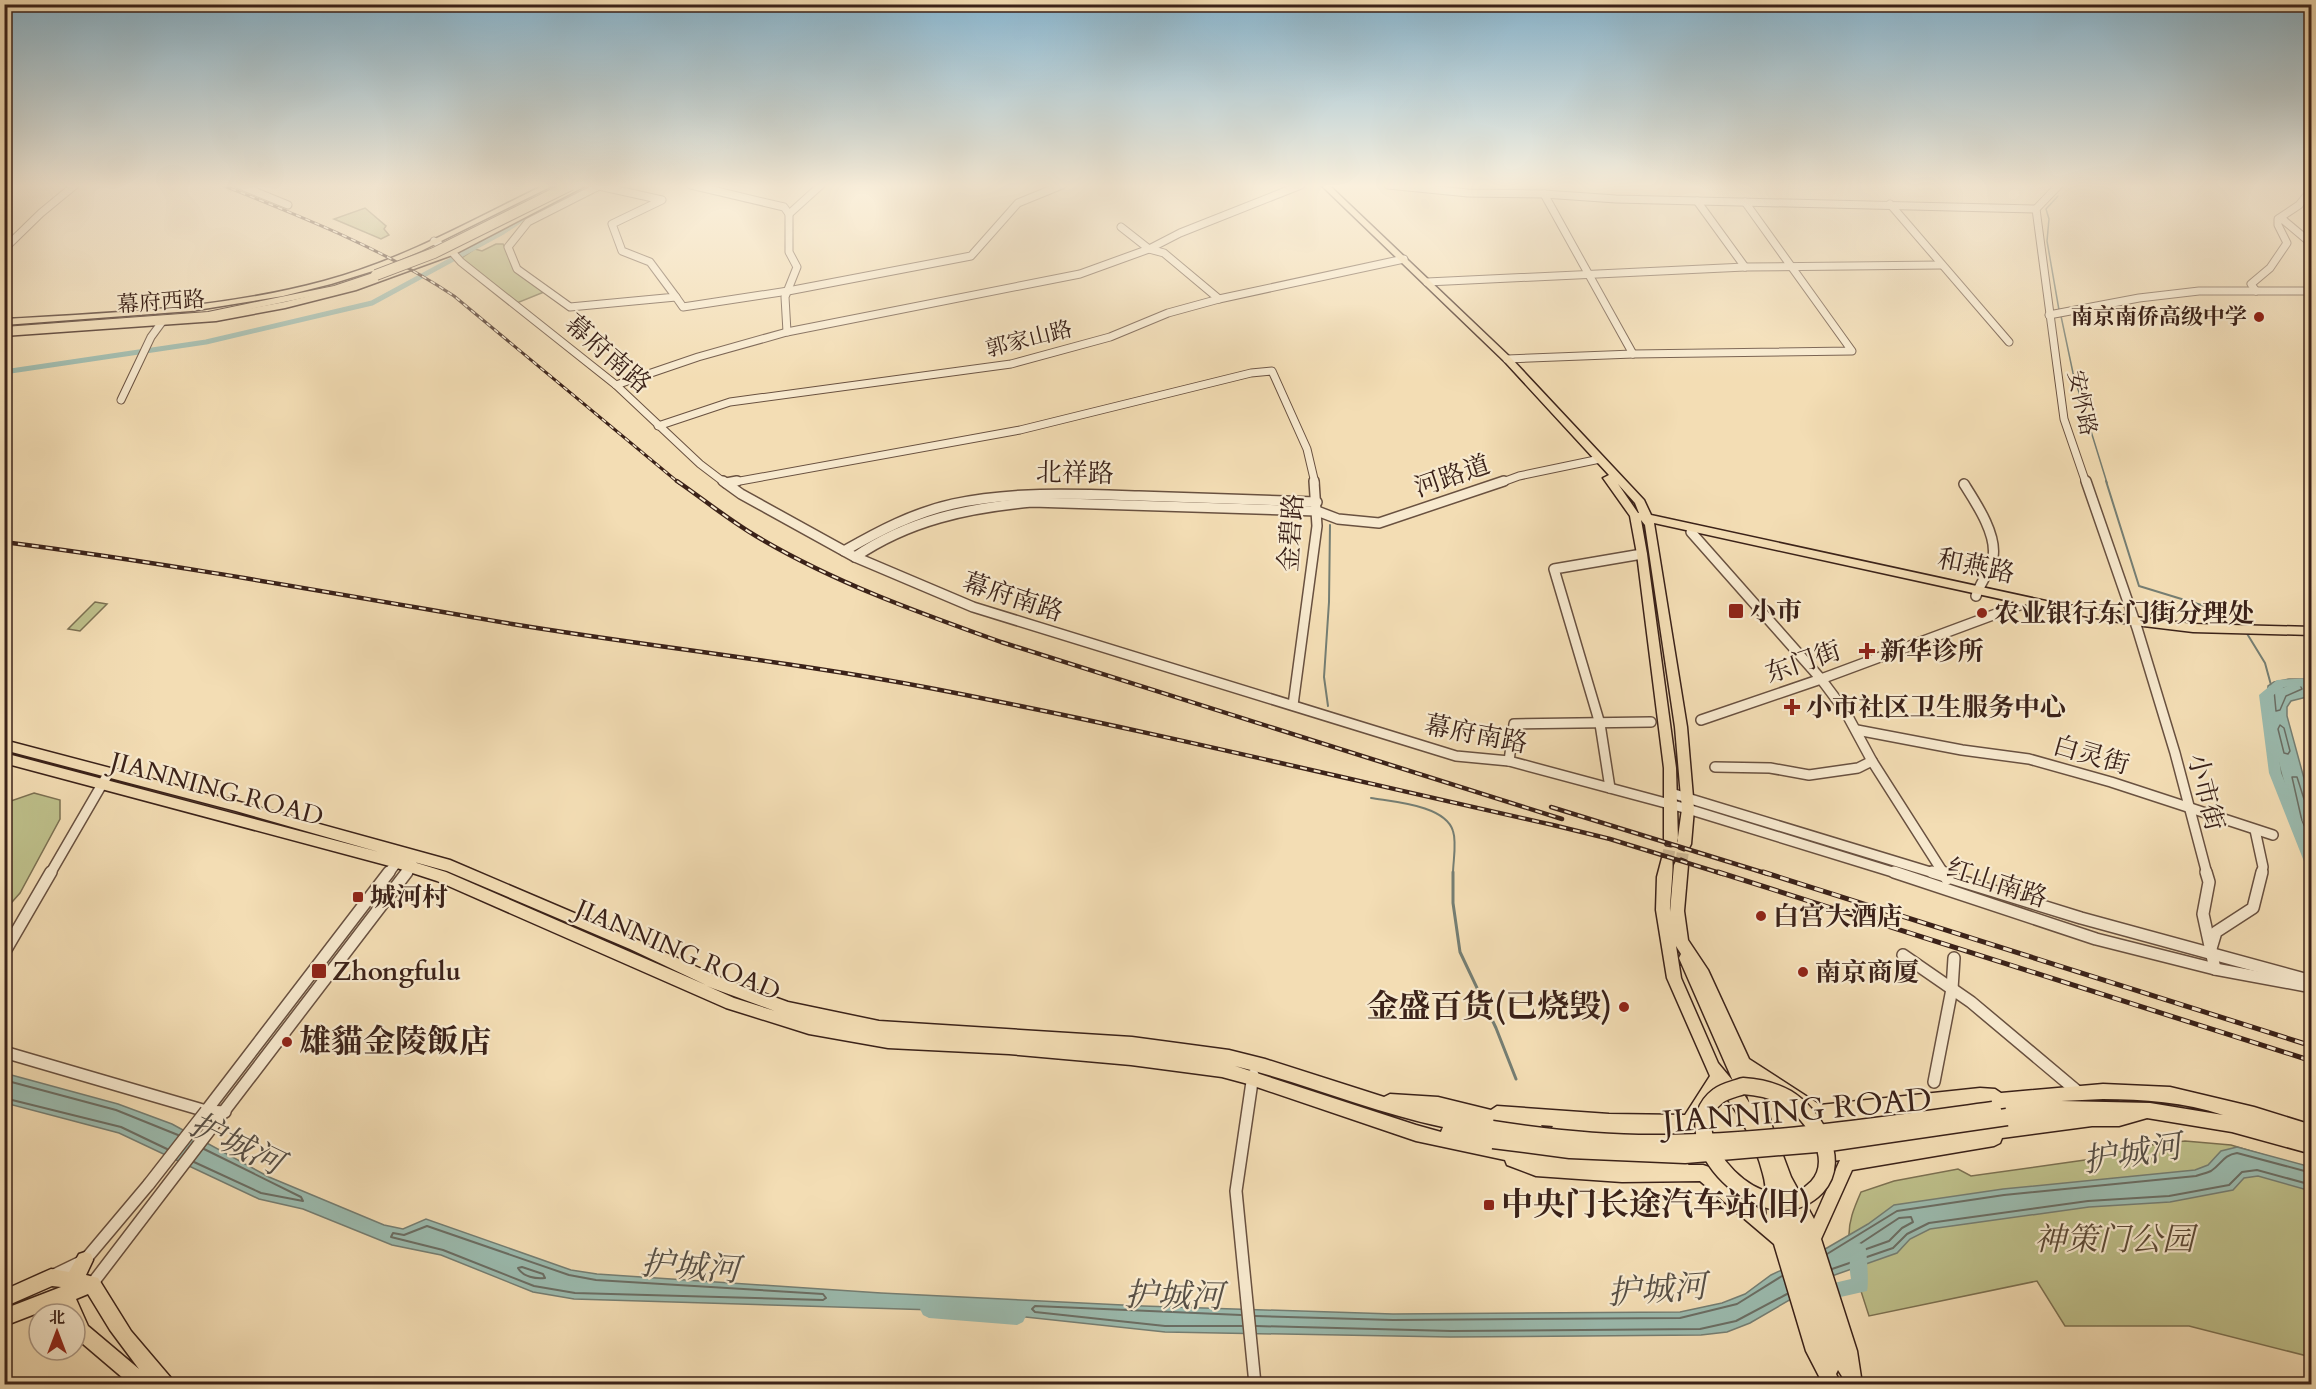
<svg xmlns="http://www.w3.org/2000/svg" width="2316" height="1389" font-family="Cardo,'Noto Serif SC',serif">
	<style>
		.green { fill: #bec08b; stroke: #7c7152; stroke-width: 1.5 }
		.water { fill: #9bbbaf; stroke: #757e73; stroke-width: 1.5 }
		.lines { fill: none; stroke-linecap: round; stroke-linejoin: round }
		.shore-far1 { stroke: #6b6e64; stroke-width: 1.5 }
		.shore { stroke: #6b6e64; stroke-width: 2 }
		.stream-far2 { stroke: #757e73; stroke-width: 1.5 }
		.stream-far1 { stroke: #757e73; stroke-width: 2 }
		.stream { stroke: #757e73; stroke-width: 3 }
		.canal { stroke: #9bbbaf; stroke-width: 5 }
		.river { fill: #9bbbaf; fill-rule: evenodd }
		.major-tunnel { stroke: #ceb895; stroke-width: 12; stroke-dasharray: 12 6; stroke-linecap: butt }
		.minor-far2-casing { stroke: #695140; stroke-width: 9 }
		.minor-far1-casing { stroke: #695140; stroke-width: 12 }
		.minor-casing { stroke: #695140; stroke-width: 14 }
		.major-casing { stroke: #3b2219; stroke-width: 3 }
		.highway-casing { stroke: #3b2219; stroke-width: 2 }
		.minor-far2 { stroke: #f7e9ce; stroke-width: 7 }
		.minor-far1 { stroke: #f7e9ce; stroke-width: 9 }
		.minor { stroke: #f7e9ce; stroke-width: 11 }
		.major { fill: #f3ddb4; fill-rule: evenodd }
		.highway { fill: #f3ddb4; fill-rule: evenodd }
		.rail-far2-casing { stroke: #3b2219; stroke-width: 3 }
		.rail-far1-casing { stroke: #3b2219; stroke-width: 4.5 }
		.rail-casing { stroke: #3b2219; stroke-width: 5 }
		.rail-far2 { stroke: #f7e9ce; stroke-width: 1.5; stroke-dasharray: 5; stroke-linecap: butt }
		.rail-far1 { stroke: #f7e9ce; stroke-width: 2; stroke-dasharray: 7; stroke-linecap: butt }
		.rail { stroke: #f7e9ce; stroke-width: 3; stroke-dasharray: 9; stroke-linecap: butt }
		.minor-bridge-casing { stroke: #695140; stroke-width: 14; stroke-linecap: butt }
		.major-bridge-casing { stroke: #3b2219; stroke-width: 19; stroke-linecap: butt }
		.highway-bridge-casing { stroke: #3b2219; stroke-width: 12; stroke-linecap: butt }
		.minor-bridge { stroke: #f7e9ce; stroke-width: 11 }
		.major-bridge { stroke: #f3ddb4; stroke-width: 16 }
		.highway-bridge { stroke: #f3ddb4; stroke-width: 10 }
		.poi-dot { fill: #8f2418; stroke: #f7e9ce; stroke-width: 2 }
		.labels { text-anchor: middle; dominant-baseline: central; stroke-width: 4.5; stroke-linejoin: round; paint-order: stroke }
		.far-street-label { font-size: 22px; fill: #3b2219; stroke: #f7e9ce }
		.far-poi-label { font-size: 22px; font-weight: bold; fill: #3b2219; stroke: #f7e9ce; text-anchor: end }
		.street-label { font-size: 26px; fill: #3b2219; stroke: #f7e9ce }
		.poi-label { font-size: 26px; font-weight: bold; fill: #3b2219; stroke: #f7e9ce; text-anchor: start }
		.near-poi-label { font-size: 32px; font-weight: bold; fill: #3b2219; stroke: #f7e9ce; text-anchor: start }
		.near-street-label { font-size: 32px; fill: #3b2219; stroke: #f7e9ce }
		.near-park-label { font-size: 32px; font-style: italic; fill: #5c4a36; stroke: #f7e9ce }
		.near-water-label { font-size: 33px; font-style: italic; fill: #585046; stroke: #f7e9ce }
	</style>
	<rect width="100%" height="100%" fill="#f3ddb4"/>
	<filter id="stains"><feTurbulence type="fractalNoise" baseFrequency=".00333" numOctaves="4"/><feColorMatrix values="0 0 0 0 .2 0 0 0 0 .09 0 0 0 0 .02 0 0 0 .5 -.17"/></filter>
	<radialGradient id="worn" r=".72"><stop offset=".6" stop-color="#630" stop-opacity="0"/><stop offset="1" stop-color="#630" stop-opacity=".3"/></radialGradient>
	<g class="green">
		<polygon points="365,208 386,226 384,229 389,235 381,239 334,219"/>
		<polygon points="496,244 503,244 517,271 544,292 517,303 460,259 475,249 482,251"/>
		<polygon points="95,602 107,604 80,631 68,629"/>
		<polygon points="34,793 60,800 60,819 20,893 5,910 5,803"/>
		<path d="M2185,1141l46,4 80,24v188l-122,-31h-124l-28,-45 -168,35 -9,-28 -5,-6c4,-12 -5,-29 -6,-43 -1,-17 5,-31 12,-47l33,-11 64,-12 13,7 135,-19 12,-8z"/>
	</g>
	<g class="water">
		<path d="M2289,679h22v17l-20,5 -4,6v9l24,88v60c-18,-49 -45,-126 -43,-178l6,-4z"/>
		<polygon points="4,1073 118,1104 172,1124 269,1177 384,1225 403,1229 426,1219 571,1270 597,1274 881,1293 1143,1306 1393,1314 1680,1312 1722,1303 1745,1294 1771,1275 1820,1252 1868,1224 1894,1205 2003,1189 2195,1170 2208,1165 2221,1151 2237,1147 2311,1167 2311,1191 2258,1176 2244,1178 2233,1190 2170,1202 2089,1207 1930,1229 1910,1239 1897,1253 1829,1277 1750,1323 1727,1332 1701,1335 1450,1337 1165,1332 968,1311 574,1299 533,1292 441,1255 392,1245 303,1209 259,1199 119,1133 5,1103"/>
	</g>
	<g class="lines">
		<g class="shore-far1">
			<polygon points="2289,685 2300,685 2302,689 2286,696 2280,710 2276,711 2274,690"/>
			<polygon points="2280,725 2284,728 2290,751 2288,754 2284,753 2278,729"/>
			<polyline points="2312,802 2304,799 2297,777 2292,777 2302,821 2312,846"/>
		</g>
		<g class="shore">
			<polyline points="4,1080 116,1110 178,1135"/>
			<polyline points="4,1098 121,1127 167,1149"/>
			<polyline points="194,1162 261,1193 303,1201 301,1197 204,1149"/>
			<polygon points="1911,1217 1913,1222 1902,1228 1889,1241 1858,1252 1854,1251 1855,1247 1899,1218"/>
			<polygon points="427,1226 569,1275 596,1280 823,1294 826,1298 823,1300 575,1293 534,1286 443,1250 391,1237 393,1233 404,1235"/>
			<path d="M1827,1254l70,-43 107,-16 192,-19c5,-2 11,-3 15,-5 11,-7 12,-16 26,-18l75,20"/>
			<path d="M522,1267l21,7 2,4c-9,1 -22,-1 -27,-10z"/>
			<polyline points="1832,1269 1893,1248 1907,1234 1929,1223 2088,1201 2169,1196 2229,1185 2242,1172 2257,1170 2312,1185"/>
			<polyline points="1241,1315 1035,1306 1032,1309 1035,1312 1165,1326 1242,1326"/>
			<polyline points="1255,1316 1393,1320 1680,1318 1737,1304 1782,1276"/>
			<polyline points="1256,1326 1451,1331 1700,1329 1736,1321 1787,1294"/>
		</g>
		<g class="stream-far2">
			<polyline points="2058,196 2046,209 2049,219 2047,241 2059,310"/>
			<polyline points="2061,316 2073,373 2107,483"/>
		</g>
		<g class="stream-far1">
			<polyline points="2106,481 2139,586 2234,615 2243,627"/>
			<polyline points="2246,632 2265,663 2271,685"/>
			<polyline points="1328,706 1324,677 1329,602 1330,525"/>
			<path d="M1371,798c22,4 74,7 82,33 4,12 0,30 0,43"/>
		</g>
		<polyline class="stream" points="1453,872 1453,903 1460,952 1496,1028 1516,1079"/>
		<polyline class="canal" points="4,372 206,342 372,303 503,232 533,212 592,185"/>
		<g class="river">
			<polygon points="2312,678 2312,686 2284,687 2271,697 2281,773 2312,846 2312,869 2307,868 2305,864 2269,773 2259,695 2277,680"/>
			<path d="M1859,1243l6,2c2,6 4,40 2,46l-44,10 -6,-2 -2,-6 2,-6 34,-8c-2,-12 -2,-23 2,-34z"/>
			<polygon points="929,1300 1017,1307 1023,1310 1026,1316 1023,1322 1017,1325 929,1318 923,1315 920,1309 923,1303"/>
		</g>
		<g class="major-tunnel">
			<polyline points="1667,862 1671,841"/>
			<polyline points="1681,865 1684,844"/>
		</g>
		<defs>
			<g id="minor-far2">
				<polyline points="239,185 288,205"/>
				<polyline points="691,185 784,207 789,214 789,252 797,267 785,297 787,332"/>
				<polyline points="1388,185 1468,193 1544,194 1616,199 2036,209"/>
				<polyline points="2059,185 2036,209 2064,419 2086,483"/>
				<polygon points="599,186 662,200 612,224 622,251 650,262 676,297 570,307 517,269 508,247 528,222"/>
				<polyline points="1544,194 1633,354"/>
				<polyline points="1697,201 1745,267"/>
				<polyline points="1890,204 2009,342"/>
				<polyline points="789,214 821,185"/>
				<polyline points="2281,218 2312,244"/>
				<polyline points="1121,227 1149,249 1164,253 1219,299"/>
				<polyline points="434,241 452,252 461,262 616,385 700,464 725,483"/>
				<polyline points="4,249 41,213 75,185"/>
				<polyline points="1427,282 1745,267 1941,265"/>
				<polyline points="2256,291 2251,284 2270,268 2287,243 2278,225 2278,219 2299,205 2312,189"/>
				<polyline points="676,297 683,307 788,291 971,256 1018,203 1062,185"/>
				<polyline points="2049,315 2139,298 2199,291 2312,291"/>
				<polyline points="1507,359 1633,354 1852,351 1745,202"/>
				<polyline points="616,385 698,357 787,332 1080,274 1149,249 1180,233 1301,185"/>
				<polyline points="121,400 151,337 162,322"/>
				<polyline points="658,426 730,402 1011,364 1110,337 1168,313 1219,299 1404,259"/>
				<polyline points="729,483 1020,430 1251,373 1272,371 1307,449 1315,483"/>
				<polyline points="1500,483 1519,476 1600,459"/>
			</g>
			<g id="minor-far1">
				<polyline points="723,481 741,494 855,557 973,607 1456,756 1509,761 1688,809 1899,874"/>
				<polyline points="2086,481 2137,628 2175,753 2207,874"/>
				<polyline points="726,483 737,481"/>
				<path d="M1964,484c12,19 33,50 29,73 -2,14 -13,25 -17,39"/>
				<polyline points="1691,532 1821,679 1845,711 1872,761 1944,874"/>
				<path d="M844,551c35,-20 69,-38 109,-47 61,-13 124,-10 186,-8 59,2 119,4 178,6"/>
				<path d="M855,557c54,-37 113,-49 177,-55l285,9 21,8 41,4 125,-42"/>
				<polyline points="1293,705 1317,526 1314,481"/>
				<polyline points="1701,720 1821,679 2020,605"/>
				<polyline points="1857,730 1962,750 2029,759 2111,782 2273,835"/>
				<polyline points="1509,761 1514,724 1651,722"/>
				<polyline points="1715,767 1770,768 1809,775 1858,768 1872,761"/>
				<polyline points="1610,788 1600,724 1554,569 1642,554"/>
				<polyline points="1671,793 1937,874"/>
				<polyline points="2255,830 2263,867 2261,874"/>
				<polyline points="50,874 108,774"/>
				<polyline points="388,874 397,862 402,860"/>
				<polyline points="406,874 412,863"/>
			</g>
			<g id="minor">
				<polyline points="1894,872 2096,939 2215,969 2312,987"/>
				<polyline points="1932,872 2081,918 2312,981"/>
				<polyline points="1943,872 1947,879"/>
				<polyline points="2206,872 2209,882 2203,914 2215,969"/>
				<polyline points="2210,952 2216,932 2253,908 2262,872"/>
				<polyline points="4,953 51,872"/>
				<polyline points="1903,955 1971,1002 2077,1091"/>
				<polyline points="4,1052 206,1111 225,1112"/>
				<polyline points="1253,1075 1236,1191 1255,1384"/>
				<polyline points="1934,1082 1952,989 1954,958"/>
				<polyline points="206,1111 389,872"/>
				<polyline points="52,1276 85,1260 149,1184"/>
				<polyline points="92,1284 407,872"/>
			</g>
			<g id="major">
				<path d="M544,185h10l-133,66 -45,19 -45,14 -48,12 -92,15 -187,14v-6c108,-6 216,-10 320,-38 78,-21 149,-61 220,-96z"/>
				<polygon points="578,185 587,185 455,254 356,290 285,308 216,321 4,336 4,330 216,315 285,302 350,286 449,250"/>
				<path d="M1321,185h8l182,173 133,142 7,15 395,86 89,16 58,7 119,3v8l-119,-3 -58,-7 -89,-16 -392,-86 33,204 7,82 -3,35 -2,4 -5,2 -5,-2 -2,-4 5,-35 -7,-82 -30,-202 -4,-5 6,34 29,214 2,73 -2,4 -5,1 -5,-1 -2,-4v-73l-27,-214 -7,-38 -27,-38 6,-3 -104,-113zM1618,484l17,19 4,10h-1z"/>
				<path d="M4,740l232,61 214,59 190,81 77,35 71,26 91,19 253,16 97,13 36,9 119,38 6,-3 48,3 53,13 6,-4 112,8 76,1 25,-39 -43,-98 -11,-68 1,-33 5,-19 5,-2 5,2c2,6 -2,42 -2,52v2l4,-47 2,-4 5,-2 5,2 2,4 -4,46 4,29 20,30 41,89 71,46 160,-17 15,1 6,4 102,-9 67,3 84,20 58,18v29l-80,-22 -85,-14 -28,8h-27l-90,12 -2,5 -6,3 -142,24 -31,69 36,112 5,33h-18l-1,-6 -5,-8 -2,4 5,10h-18l-17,-33 -32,-107 -74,-63 -78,1 -86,-6 -29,-11 -2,-5 -89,-19 -168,-57 -26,-7 -91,-12 -122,-11 -121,-6 -79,-14 -83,-26 -289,-127 -40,-13 -393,-105v-10l375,99 -143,-41 -232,-61zM407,860l40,11 183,78 76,36 -260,-113zM1676,946l5,8 -2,4 54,123 -15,-18 -37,-85zM707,986l5,2 63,23 -41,-13zM1235,1066c70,17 137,46 208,61l-2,5 -25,-7zM1759,1082l50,34 -4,6 3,5 5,3 172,-20 3,5 5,3 6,-1 3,6 -181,25 -2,6 2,6 6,2 13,-2 -26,59 -23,-42 -18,-48zM1719,1088c21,26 36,54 44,86 4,13 3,29 4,42l-58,-49 -6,-2h-15l2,-4 -2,-6 -6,-2c-62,3 -122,0 -183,-10l2,-3 -3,-6 1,-7 36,9 6,-3 2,-5 -2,-3 12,1 -3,5 2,5 6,3 145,2 6,-3 2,-5 -2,-5 -13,-3zM1746,1092l4,12 -7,-11zM2103,1099c41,0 81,3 120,16l-73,-12 -89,-2z"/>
				<path d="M85,1252l6,2 2,6 -7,15 12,3 33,53 40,47 3,6h-21l-2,-1 1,1h-22l-54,-46 -1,-24h-10l-4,-10 -57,22v-17l57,-22 -9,-1 -48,21v-17l47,-21 18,3 10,-18zM88,1294l22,36 29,39 -51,-43 -12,-27z"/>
			</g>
			<polygon id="highway" points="376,272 379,273 379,277 336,291 208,318 4,333 4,327 208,312 334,286"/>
		</defs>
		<use href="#minor-far2" class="minor-far2-casing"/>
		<use href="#minor-far1" class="minor-far1-casing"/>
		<use href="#minor" class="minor-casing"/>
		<use href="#major" class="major-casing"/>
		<use href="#highway" class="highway-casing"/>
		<use href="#minor-far2" class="minor-far2"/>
		<use href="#minor-far1" class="minor-far1"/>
		<use href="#minor" class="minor"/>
		<use href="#major" class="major"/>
		<use href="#highway" class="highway"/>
		<defs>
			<path id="rail-far2" d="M222,185c80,32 160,63 232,111l225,187"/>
			<g id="rail-far1">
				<path d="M677,481c26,18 52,39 79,55 77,46 161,76 245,106l561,177"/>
				<path d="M4,542c170,22 339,53 508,82 140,23 283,38 423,65 207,40 412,90 618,136l57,14 113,35"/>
				<polyline points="1551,807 1768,874"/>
			</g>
			<g id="rail">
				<polyline points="1718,872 2312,1061"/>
				<polyline points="1763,872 2312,1046"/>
			</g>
		</defs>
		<use href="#rail-far2" class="rail-far2-casing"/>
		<use href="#rail-far1" class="rail-far1-casing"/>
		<use href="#rail" class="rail-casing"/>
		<use href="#rail-far2" class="rail-far2"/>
		<use href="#rail-far1" class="rail-far1"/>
		<use href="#rail" class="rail"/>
		<defs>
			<polyline id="minor-bridge" points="149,1184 206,1111"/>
			<g id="major-bridge">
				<path d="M1743,1086c15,1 30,4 44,12 25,15 56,61 30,89 -52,54 -151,-52 -99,-91 6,-5 17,-7 25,-10z"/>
				<path d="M1492,1129c58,9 115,15 173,14 110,-1 219,-18 328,-33"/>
				<polyline points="1493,1140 1570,1150 1685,1155 1829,1143 2007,1117"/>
			</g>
			<polyline id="highway-bridge" points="376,275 434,253 571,185"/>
		</defs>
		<use href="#minor-bridge" class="minor-bridge-casing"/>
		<use href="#major-bridge" class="major-bridge-casing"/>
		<use href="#highway-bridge" class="highway-bridge-casing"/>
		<use href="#minor-bridge" class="minor-bridge"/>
		<use href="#major-bridge" class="major-bridge"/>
		<use href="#highway-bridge" class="highway-bridge"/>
	</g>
	<linearGradient id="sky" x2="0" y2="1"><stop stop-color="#89b7d1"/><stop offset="0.49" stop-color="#faf0dd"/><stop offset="1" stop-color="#faf0dd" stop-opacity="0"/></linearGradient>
	<rect width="2316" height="379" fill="url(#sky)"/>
	<g class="poi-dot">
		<circle cx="2259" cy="317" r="6"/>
		<rect x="1728" y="603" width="16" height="16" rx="3"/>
		<circle cx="1982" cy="613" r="6"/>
		<path d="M1864 642h6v6h6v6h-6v6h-6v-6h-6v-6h6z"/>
		<path d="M1789 698h6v6h6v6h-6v6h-6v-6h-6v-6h6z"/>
		<rect x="352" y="891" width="12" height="12" rx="3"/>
		<circle cx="1761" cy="916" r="6"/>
		<rect x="311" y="963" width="16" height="16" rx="3"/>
		<circle cx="1803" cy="972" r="6"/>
		<circle cx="1624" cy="1007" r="6"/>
		<circle cx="287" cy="1042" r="6"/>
		<rect x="1483" y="1199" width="12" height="12" rx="3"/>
	</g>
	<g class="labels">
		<g class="far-street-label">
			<text transform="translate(161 302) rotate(-4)">幕府西路</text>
			<text transform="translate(1029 339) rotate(-14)">郭家山路</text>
			<text transform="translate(2082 403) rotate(78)">安怀路</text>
		</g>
		<g class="far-poi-label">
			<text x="2247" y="317">南京南侨高级中学</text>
		</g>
		<g class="street-label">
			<text transform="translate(608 354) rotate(41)">幕府南路</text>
			<text transform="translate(1075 473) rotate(1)">北祥路</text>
			<text transform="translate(1452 476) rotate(-19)">河路道</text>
			<text transform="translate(1291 533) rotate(-86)">金碧路</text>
			<text transform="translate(1976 566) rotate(12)">和燕路</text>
			<text transform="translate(1013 597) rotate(18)">幕府南路</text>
			<text transform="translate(1803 662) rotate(-19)">东门街</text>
			<text transform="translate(1476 734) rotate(11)">幕府南路</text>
			<text transform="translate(2091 755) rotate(16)">白灵街</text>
			<text transform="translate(217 789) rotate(15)">JIANNING ROAD</text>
			<text transform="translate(2206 792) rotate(76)">小市街</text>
			<text transform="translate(1997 883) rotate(18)">红山南路</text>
			<text transform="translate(678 950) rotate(23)">JIANNING ROAD</text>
		</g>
		<g class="poi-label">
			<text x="1750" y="611">小市</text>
			<text x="1994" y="613">农业银行东门街分理处</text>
			<text x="1880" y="651">新华诊所</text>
			<text x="1806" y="707">小市社区卫生服务中心</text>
			<text x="370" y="897">城河村</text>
			<text x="1773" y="916">白宫大酒店</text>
			<text x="332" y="971">Zhongfulu</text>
			<text x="1815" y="972">南京商厦</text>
		</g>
		<g class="near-poi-label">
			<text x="1612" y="1007" text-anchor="end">金盛百货(已烧毁)</text>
			<text x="299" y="1042">雄貓金陵飯店</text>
			<text x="1501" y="1205">中央门长途汽车站(旧)</text>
		</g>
		<g class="near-street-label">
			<text transform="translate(1797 1111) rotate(-5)">JIANNING ROAD</text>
		</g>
		<g class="near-park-label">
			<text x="2114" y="1240">神策门公园</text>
		</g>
		<g class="near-water-label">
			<text transform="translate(236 1144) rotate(26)">护城河</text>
			<text transform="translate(2132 1154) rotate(-9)">护城河</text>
			<text transform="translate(690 1267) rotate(4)">护城河</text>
			<text transform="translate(1657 1290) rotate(-4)">护城河</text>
			<text transform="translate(1174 1296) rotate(1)">护城河</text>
		</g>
	</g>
	<rect width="2316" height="1389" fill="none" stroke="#f3ddb4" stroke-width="24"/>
	<rect x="6" y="6" width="2304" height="1377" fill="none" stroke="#3b2219" stroke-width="3"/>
	<rect x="12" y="12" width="2292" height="1365" fill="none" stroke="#3b2219" stroke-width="1.5"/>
	<g transform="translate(57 1332)"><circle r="28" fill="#f7e9ce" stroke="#ac9986" stroke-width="1.5"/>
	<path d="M0-4.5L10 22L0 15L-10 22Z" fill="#8f2418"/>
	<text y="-9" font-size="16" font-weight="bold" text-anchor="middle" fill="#3b2219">北</text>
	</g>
	<rect width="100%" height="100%" filter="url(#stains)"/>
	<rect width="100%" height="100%" fill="url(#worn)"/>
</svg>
